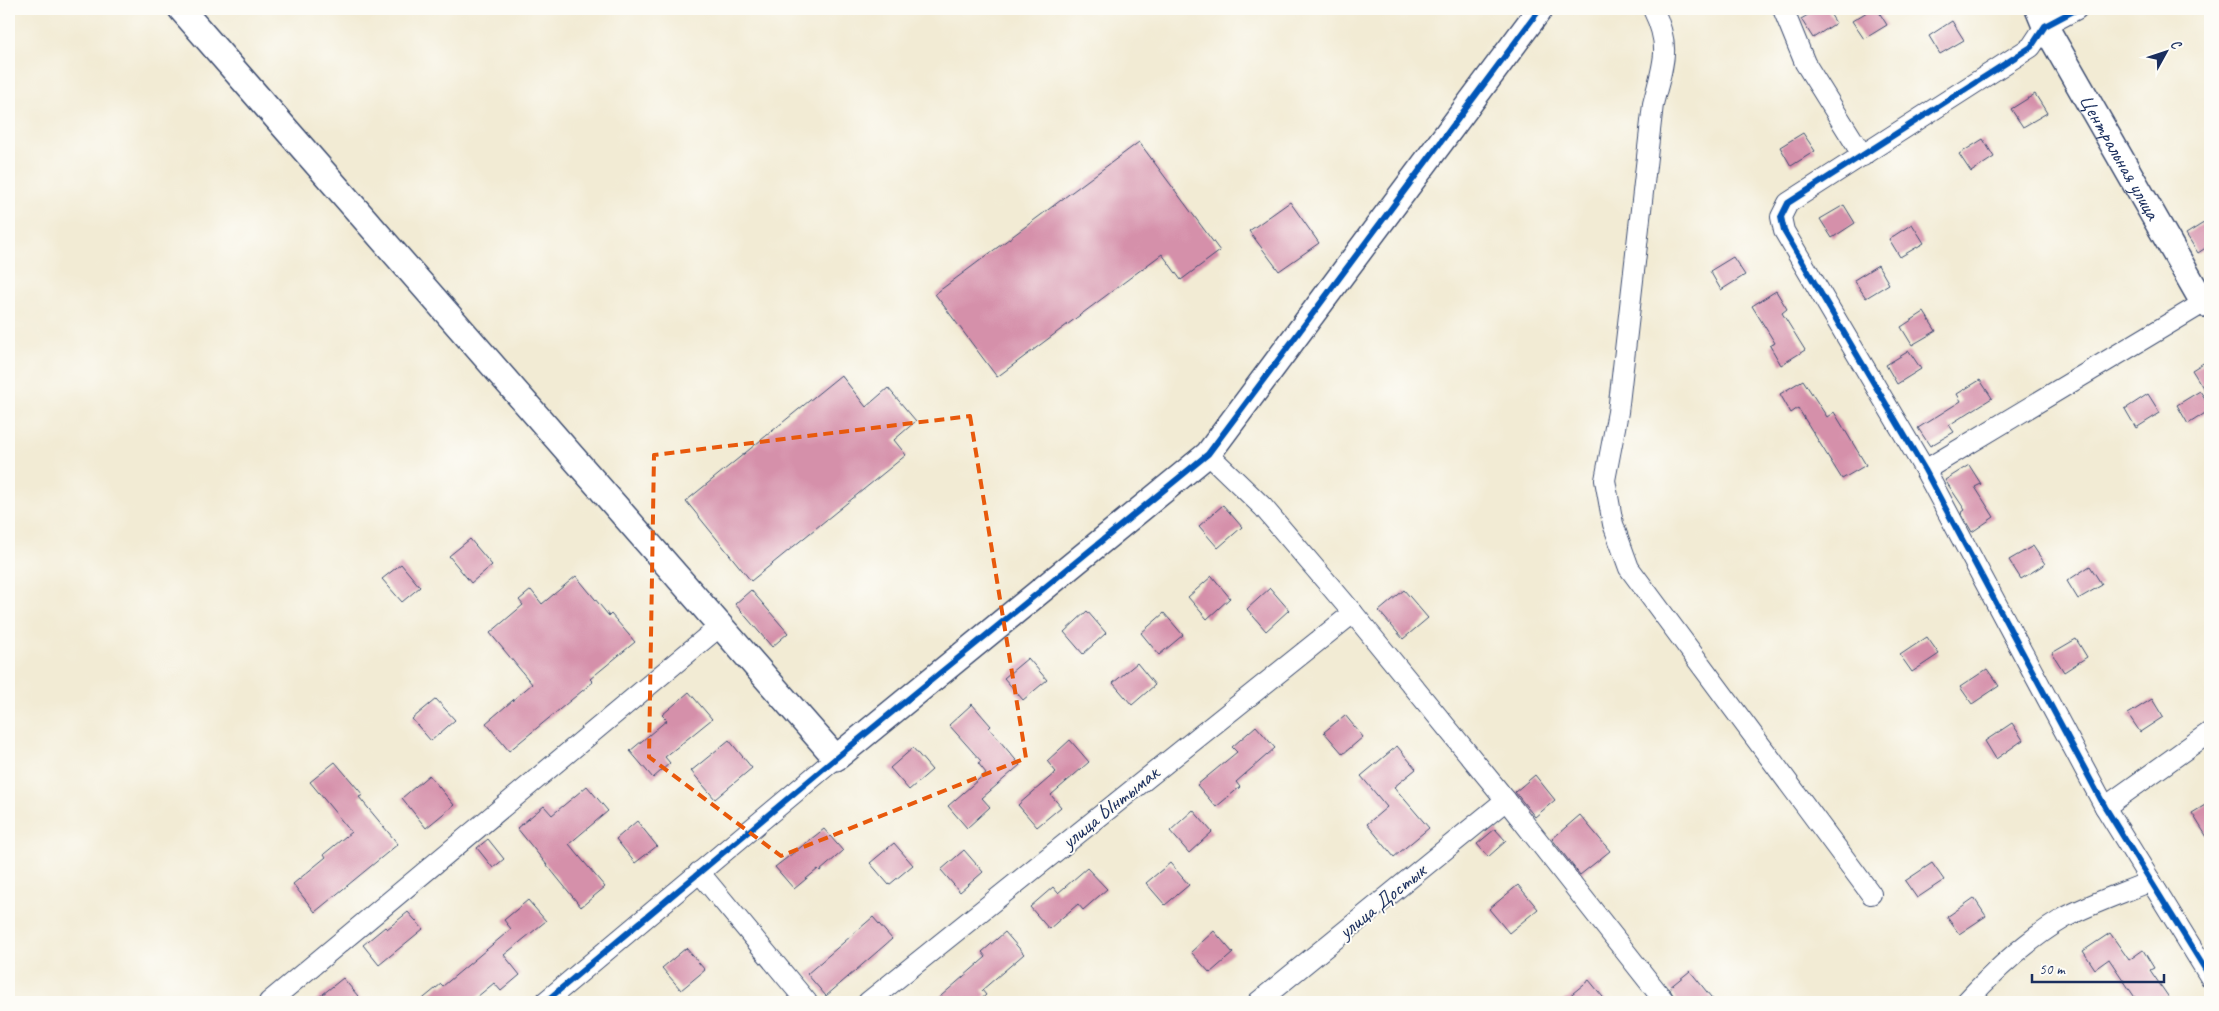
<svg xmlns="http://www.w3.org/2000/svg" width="2219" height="1011" font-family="Caveat,sans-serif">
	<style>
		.building { fill: #d590aa }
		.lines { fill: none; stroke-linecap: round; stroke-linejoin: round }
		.minor-casing { stroke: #3b4b70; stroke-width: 22 }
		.tertiary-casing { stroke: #3b4b70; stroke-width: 28 }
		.minor { stroke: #fff; stroke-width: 20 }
		.tertiary { stroke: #fff; stroke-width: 25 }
		.cycleway-casing { stroke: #fdfcf7; stroke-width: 9 }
		.cycleway { stroke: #0057b8; stroke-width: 6 }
		.marked { fill: none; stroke: #e8590c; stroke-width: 4; stroke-dasharray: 10 6; stroke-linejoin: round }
		.labels { text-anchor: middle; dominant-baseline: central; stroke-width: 4; stroke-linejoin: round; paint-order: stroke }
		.street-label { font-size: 21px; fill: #1b2f5e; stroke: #fdfcf7 }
	</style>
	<rect width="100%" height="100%" fill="#fdfcf7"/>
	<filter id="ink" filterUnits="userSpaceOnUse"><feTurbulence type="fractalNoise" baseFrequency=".02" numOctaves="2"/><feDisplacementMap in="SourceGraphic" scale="10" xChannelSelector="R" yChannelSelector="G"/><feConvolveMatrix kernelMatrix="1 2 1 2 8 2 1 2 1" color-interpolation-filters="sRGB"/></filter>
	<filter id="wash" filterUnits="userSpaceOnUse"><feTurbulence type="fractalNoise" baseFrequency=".0096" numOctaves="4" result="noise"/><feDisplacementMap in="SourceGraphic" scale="20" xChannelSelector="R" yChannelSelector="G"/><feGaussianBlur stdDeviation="1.12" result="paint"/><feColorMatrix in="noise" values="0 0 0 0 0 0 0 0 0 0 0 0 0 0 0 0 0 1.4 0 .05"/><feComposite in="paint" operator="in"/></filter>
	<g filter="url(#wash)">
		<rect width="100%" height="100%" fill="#f2ebd4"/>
		<g id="blocks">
			<g class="building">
				<polygon points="1818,9 1827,9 1836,23 1813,38 1801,19"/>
				<polygon points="1872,9 1877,9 1887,25 1864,39 1852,21"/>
				<polygon points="1952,21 1964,40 1940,54 1929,36"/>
				<polygon points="2035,94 2047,113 2023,127 2011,109"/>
				<polygon points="1803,133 1815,151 1791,166 1780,147"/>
				<polygon points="1983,139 1994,157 1971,172 1959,154"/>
				<polygon points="1139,142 1220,251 1181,280 1162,254 997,377 935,294"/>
				<polygon points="1290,202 1319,243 1279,271 1249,231"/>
				<polygon points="1844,205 1855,223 1832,238 1820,219"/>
				<polygon points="2210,219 2210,245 2198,253 2186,234"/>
				<polygon points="1912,224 1924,243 1900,257 1889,239"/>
				<polygon points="1733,257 1745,275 1721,290 1710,271"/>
				<polygon points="1878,265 1889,284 1866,298 1854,280"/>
				<polygon points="1776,291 1787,309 1782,313 1805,350 1781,365 1770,346 1775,343 1752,306"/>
				<polygon points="1924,312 1936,331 1912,345 1901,327"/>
				<polygon points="1909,351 1921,369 1897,384 1886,365"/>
				<polygon points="2210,359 2210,399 2192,370"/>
				<polygon points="841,375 866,407 888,388 916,421 894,440 906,455 751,581 686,501"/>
				<polygon points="1803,380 1827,417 1834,412 1866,465 1842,479 1798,408 1791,413 1780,394"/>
				<polygon points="1980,380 1992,398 1949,425 1954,432 1930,446 1918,428 1961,401 1957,394"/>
				<polygon points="2200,391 2210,406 2210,410 2188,424 2177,405"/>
				<polygon points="2148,394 2160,413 2136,428 2125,409"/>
				<polygon points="1969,465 1981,484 1975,487 1994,517 1972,532 1961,513 1965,510 1945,480"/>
				<polygon points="1223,505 1242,527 1218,548 1199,526"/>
				<polygon points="470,539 492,565 471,583 449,556"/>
				<polygon points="2033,546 2045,564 2021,579 2009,560"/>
				<polygon points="401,564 420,587 402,602 382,579"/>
				<polygon points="2090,566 2102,585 2078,599 2067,581"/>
				<polygon points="576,576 609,616 611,614 635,642 590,679 593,682 509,751 486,723 532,684 490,633 523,605 519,600 531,590 542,604"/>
				<polygon points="1212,576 1230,598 1207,619 1188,597"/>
				<polygon points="1270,588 1289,610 1266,631 1247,609"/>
				<polygon points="751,590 788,633 772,647 735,604"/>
				<polygon points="1404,590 1428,618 1403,639 1379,611"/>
				<polygon points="1087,611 1106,633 1083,654 1064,632"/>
				<polygon points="1164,613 1183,635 1159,655 1141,633"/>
				<polygon points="1927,637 1939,654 1912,672 1900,655"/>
				<polygon points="2076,639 2087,657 2064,672 2052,653"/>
				<polygon points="1028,658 1047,680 1023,700 1004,678"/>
				<polygon points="1137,663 1155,685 1132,705 1113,683"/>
				<polygon points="1987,669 1999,686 1972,704 1960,687"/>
				<polygon points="689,692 712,719 665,757 670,763 653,778 630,751 667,720 662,715"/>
				<polygon points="436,699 455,720 431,741 412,719"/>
				<polygon points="2152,699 2163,717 2140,732 2128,714"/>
				<polygon points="972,704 991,726 989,728 1020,765 982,798 990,807 967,828 948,806 986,773 978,763 981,761 949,725"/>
				<polygon points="1345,715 1363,737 1343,754 1324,732"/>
				<polygon points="2012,723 2023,740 1996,759 1985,741"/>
				<polygon points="1256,726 1275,748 1236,782 1240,787 1216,807 1197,785 1237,752 1232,747"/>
				<polygon points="729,740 752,768 715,799 691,771"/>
				<polygon points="1070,740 1089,762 1051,795 1061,807 1037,827 1018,805 1056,772 1047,761"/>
				<polygon points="1397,746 1416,769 1394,787 1429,828 1394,857 1367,824 1387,807 1361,776"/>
				<polygon points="913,748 932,770 909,790 890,768"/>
				<polygon points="335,762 363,795 359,797 398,844 315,912 293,884 326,857 324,854 351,832 310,782"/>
				<polygon points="429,775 454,805 426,828 402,798"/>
				<polygon points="1535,775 1555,800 1535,817 1515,792"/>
				<polygon points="587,786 608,811 569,844 605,887 581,907 517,828 544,806 552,815"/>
				<polygon points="2210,802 2210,842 2192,813"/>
				<polygon points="1193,810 1212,832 1189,853 1170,831"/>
				<polygon points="1580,815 1610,851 1580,875 1552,839"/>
				<polygon points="637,821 657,846 635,863 616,839"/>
				<polygon points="824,829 843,851 820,871 818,869 794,889 775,867"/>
				<polygon points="1495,829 1506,841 1488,857 1477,844"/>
				<polygon points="488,839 504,859 493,868 477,848"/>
				<polygon points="894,843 913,865 889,885 870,863"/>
				<polygon points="964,850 983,872 960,892 941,870"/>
				<polygon points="1170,863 1189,885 1165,905 1146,883"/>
				<polygon points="1932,863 1944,880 1917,898 1905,881"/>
				<polygon points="1087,868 1107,889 1083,910 1078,904 1049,929 1030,907 1053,887 1058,893"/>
				<polygon points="1518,885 1538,909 1509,933 1489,909"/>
				<polygon points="1974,898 1986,916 1959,934 1947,917"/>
				<polygon points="528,900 546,921 504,955 520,975 501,991 494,983 471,1002 419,1002 441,984 443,986 511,929 504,920"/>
				<polygon points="408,912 423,929 379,965 363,945 385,927 387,929"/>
				<polygon points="873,917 892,939 826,996 807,974"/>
				<polygon points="1214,931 1233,953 1210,973 1191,952"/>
				<polygon points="1005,932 1024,954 982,990 986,995 978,1002 934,1002 986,957 982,952"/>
				<polygon points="2110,933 2129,960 2143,950 2154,968 2150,970 2172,1002 2138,1002 2109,959 2095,969 2083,951"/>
				<polygon points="686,948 705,970 681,990 662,968"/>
				<polygon points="1690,971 1715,1002 1677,1002 1669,988"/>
				<polygon points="343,978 363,1002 313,1002"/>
				<polygon points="1589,980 1607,1002 1562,1002"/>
			</g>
		</g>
	</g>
	<g filter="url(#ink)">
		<use href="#blocks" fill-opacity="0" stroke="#3b4b70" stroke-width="1"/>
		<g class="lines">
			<defs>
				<g id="minor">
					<path d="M1653,9c19,39 10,55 0,95l-35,308 -13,68 8,44 16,44 242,326"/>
					<polyline points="1783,9 1805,63 1863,156"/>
					<polyline points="2077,9 2045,26 2031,47 1788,203 1781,217 1784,231 1925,470 2105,807 2210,977"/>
					<polyline points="1208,454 1263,507 1353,613 1506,800 1665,1002"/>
					<polyline points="1925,470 2210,299"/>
					<polyline points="2105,807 2210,732"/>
					<polyline points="699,872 807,1002"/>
					<polyline points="269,1002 720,626"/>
					<polyline points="545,1002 836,758"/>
					<polyline points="868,1002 1353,613"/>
					<polyline points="1258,1002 1506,800"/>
					<path d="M1966,1002c29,-32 62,-63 100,-85 26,-14 57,-24 85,-36"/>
				</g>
				<g id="tertiary">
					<polyline points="181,9 836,758 1208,454 1540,9"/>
					<path id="s1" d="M2038,9l7,17 159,278"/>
				</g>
			</defs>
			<use href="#minor" class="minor-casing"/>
			<use href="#tertiary" class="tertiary-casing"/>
			<use href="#minor" class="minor"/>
			<use href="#tertiary" class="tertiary"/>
			<defs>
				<g id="cycleway">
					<polyline points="2077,9 2045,26 2031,47 1788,203 1781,217 1784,231 1925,470 2105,807 2210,977"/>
					<polyline points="545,1002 836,758 1208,454 1540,9"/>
				</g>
			</defs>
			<use href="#cycleway" class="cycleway-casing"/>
			<use href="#cycleway" class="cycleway"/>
		</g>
	</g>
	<path class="marked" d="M970,416l56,342 -245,98 -132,-99 5,-302z"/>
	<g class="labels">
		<g class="street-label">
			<text stroke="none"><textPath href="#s1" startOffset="169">Центральная улица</textPath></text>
			<text transform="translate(1110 807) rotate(-39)">улица Ынтымак</text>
			<text transform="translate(1382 901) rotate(-39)">улица Достык</text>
		</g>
	</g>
	<rect width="2219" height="1011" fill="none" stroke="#fdfcf7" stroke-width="30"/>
	<g transform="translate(2166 52) rotate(50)" stroke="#fdfcf7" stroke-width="4" paint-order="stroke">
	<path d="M0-4L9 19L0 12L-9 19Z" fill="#1b2f5e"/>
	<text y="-8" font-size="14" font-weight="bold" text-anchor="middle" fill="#1b2f5e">С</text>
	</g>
	<path d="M2032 974v8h132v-8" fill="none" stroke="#1b2f5e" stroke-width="2.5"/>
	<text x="2039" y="974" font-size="15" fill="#1b2f5e" stroke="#fdfcf7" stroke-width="4" paint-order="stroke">50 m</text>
</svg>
